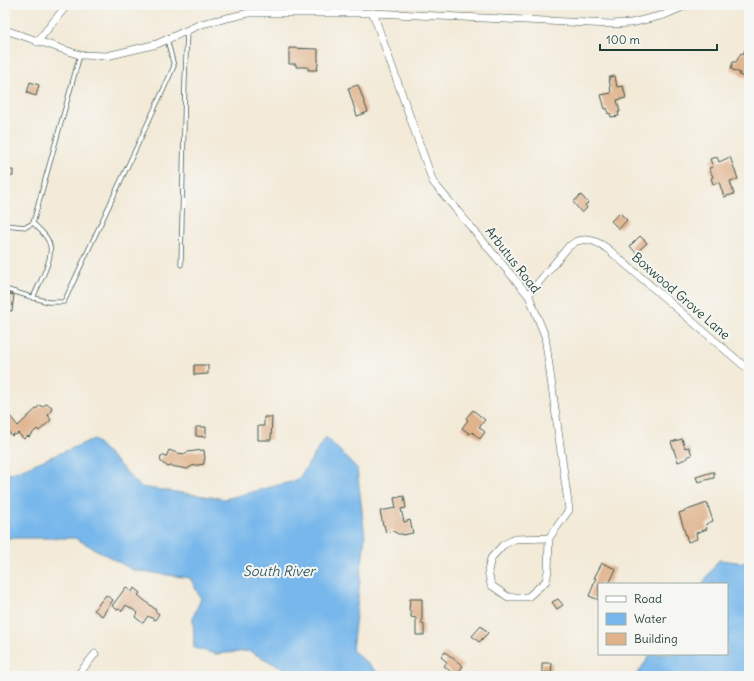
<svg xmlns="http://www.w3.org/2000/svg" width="754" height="681" font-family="Delius,sans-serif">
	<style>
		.water { fill: #77b7eb; stroke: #4b7a90 }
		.building { fill: #e0b38d }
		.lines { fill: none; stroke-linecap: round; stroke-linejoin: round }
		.lane-casing { stroke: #3f574d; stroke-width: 5 }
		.street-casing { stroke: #3f574d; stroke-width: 8 }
		.lane { stroke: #fff; stroke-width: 3.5 }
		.street { stroke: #fff; stroke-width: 7 }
		.labels { text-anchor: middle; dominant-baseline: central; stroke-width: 4; stroke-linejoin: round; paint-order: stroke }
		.street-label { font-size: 13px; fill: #1f3d34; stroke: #f6f6f2 }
		.water-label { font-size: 14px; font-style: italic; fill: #355c62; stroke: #f6f6f2 }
	</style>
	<rect width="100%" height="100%" fill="#f6f6f2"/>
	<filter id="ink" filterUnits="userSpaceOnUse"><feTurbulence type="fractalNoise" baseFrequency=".025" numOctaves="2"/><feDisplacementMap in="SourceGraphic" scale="8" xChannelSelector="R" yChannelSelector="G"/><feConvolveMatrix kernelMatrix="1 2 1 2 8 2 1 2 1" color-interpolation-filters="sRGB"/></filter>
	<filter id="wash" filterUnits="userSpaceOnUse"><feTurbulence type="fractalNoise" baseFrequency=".012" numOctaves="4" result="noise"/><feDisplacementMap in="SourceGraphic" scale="16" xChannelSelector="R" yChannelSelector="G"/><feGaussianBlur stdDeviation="0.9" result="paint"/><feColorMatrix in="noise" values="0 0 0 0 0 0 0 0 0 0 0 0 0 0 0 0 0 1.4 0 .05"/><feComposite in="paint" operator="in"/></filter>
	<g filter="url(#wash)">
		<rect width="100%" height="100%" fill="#f3ead8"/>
		<g class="water">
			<polygon points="326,437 357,468 365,537 352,650 382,676 294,676 292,673 249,651 216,654 194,648 193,617 201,599 190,578 133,570 75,538 5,538 5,473 10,474 94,439 141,487 225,499 298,480"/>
			<polygon points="719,560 749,563 749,676 636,676 651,654 727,654 727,584 702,584"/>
		</g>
		<g id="blocks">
			<g class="building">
				<polygon points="749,41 749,77 747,76 746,78 739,75 740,73 731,69 731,68 733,62 736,62 741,53 743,54"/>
				<polygon points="289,48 318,49 318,64 317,70 308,70 308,67 296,67 296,64 289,64"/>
				<polygon points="615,76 617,87 623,86 626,98 617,100 620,112 618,112 619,116 611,117 610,113 608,114 607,108 605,109 601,95 611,93 609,77"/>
				<polygon points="30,82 39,85 36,96 27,93"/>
				<polygon points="358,85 368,112 357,116 348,88"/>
				<polygon points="717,157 719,162 730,157 738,179 730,181 734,194 724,197 719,182 713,184 711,178 713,177 709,168 713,167 710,159"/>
				<polygon points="5,170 13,170 13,176 5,177"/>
				<polygon points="581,195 588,203 585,205 587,208 582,213 573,202"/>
				<polygon points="620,213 627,220 619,229 611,221"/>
				<polygon points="640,236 647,243 636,253 630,246"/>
				<polygon points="5,293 14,295 12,311 5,310"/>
				<polygon points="194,365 208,365 208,374 194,375"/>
				<polygon points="46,404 49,405 52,407 51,411 48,415 51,420 39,431 37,429 29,437 28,436 24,439 18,433 16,435 14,434 12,436 5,428 5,410 18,426 40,405 42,407"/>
				<polygon points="473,410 485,420 479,427 485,432 480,439 472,432 470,434 462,428 468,420 466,418"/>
				<polygon points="264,417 272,417 271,440 258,440 258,426 264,426"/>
				<polygon points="196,427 206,427 206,437 196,436"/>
				<polygon points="682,439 685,448 689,447 692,455 688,456 688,458 678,462 671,442"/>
				<polygon points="169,450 177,453 186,454 187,452 204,450 205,459 204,460 204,464 192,466 187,469 171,466 168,467 161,462 160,458 162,457 162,455 166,457"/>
				<polygon points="712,472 714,472 714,478 698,482 696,477"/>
				<polygon points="404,496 406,508 401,509 404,522 410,520 413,533 403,535 403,534 398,534 393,531 386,533 384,525 383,525 380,511 396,508 394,498"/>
				<polygon points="707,503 713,521 706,524 707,529 696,533 697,539 688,542 679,513"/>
				<polygon points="602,563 616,569 609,584 599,584 599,600 589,596 594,584 593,584 596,578 594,578"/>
				<polygon points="126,587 132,592 134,588 140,593 138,595 156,610 155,611 159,614 155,620 148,616 143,623 135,617 138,613 126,605 122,611 119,609 118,610 112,606"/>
				<polygon points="106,595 113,600 102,616 94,610"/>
				<polygon points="410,599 422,599 422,624 424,624 424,635 416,635 416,618 411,617 411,611 409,611"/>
				<polygon points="558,599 563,605 557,609 552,602"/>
				<polygon points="481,626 488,633 479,642 472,636"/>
				<polygon points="445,652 463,666 456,676 444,666 447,662 441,657"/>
				<polygon points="542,663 552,663 551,673 542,672"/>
			</g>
		</g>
	</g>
	<g filter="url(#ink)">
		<use href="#blocks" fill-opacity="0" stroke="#3f574d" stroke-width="1"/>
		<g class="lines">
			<defs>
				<g id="lane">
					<polyline points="5,225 26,227 33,223 80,55"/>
					<polyline points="181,265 185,80 187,31"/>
					<polyline points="5,289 48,302 64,302 167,82 174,66 167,39"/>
					<path d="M33,298c5,-13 20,-38 17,-52 -1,-9 -11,-17 -17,-23"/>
				</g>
				<g id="street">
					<polyline points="373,13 433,182 529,296 545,336 569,510 549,538 548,571 546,581 528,597 508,597 491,585 488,571 491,558 503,545 515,539 549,538"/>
					<polyline points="5,30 80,55 107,56 157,44 201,24 249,13 373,13 611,24 631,23 664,15 687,5"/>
					<polyline points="37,42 67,5"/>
					<path d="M528,295l41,-49c3,-1 6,-5 9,-5 10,-4 23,2 31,9l134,115 6,3"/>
					<polyline points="77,676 95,654"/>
				</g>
			</defs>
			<use href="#lane" class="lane-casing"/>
			<use href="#street" class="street-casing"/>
			<use href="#lane" class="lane"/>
			<use href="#street" class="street"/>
		</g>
	</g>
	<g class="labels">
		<g class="street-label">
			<text transform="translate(513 260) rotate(52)">Arbutus Road</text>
			<text transform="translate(681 296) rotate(41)">Boxwood Grove Lane</text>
		</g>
		<g class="water-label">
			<text x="279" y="571">South River</text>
		</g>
	</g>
	<rect width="754" height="681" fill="none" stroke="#f6f6f2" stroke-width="20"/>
	<rect x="598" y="583" width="130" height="72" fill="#f6f6f2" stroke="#a0aca6"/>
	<rect x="606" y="596" width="20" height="6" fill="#ffffff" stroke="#a0aca6"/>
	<text x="634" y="603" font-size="12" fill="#1f3d34">Road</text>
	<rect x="606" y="613" width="20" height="12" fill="#77b7eb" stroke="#a0aca6"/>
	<text x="634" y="623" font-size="12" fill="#1f3d34">Water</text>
	<rect x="606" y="633" width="20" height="12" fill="#e0b38d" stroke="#a0aca6"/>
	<text x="634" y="643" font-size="12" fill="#1f3d34">Building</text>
	<path d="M600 44v6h117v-6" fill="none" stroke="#1f3d34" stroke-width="2"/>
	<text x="606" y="44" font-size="12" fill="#1f3d34" stroke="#f6f6f2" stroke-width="3" paint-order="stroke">100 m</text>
</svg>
